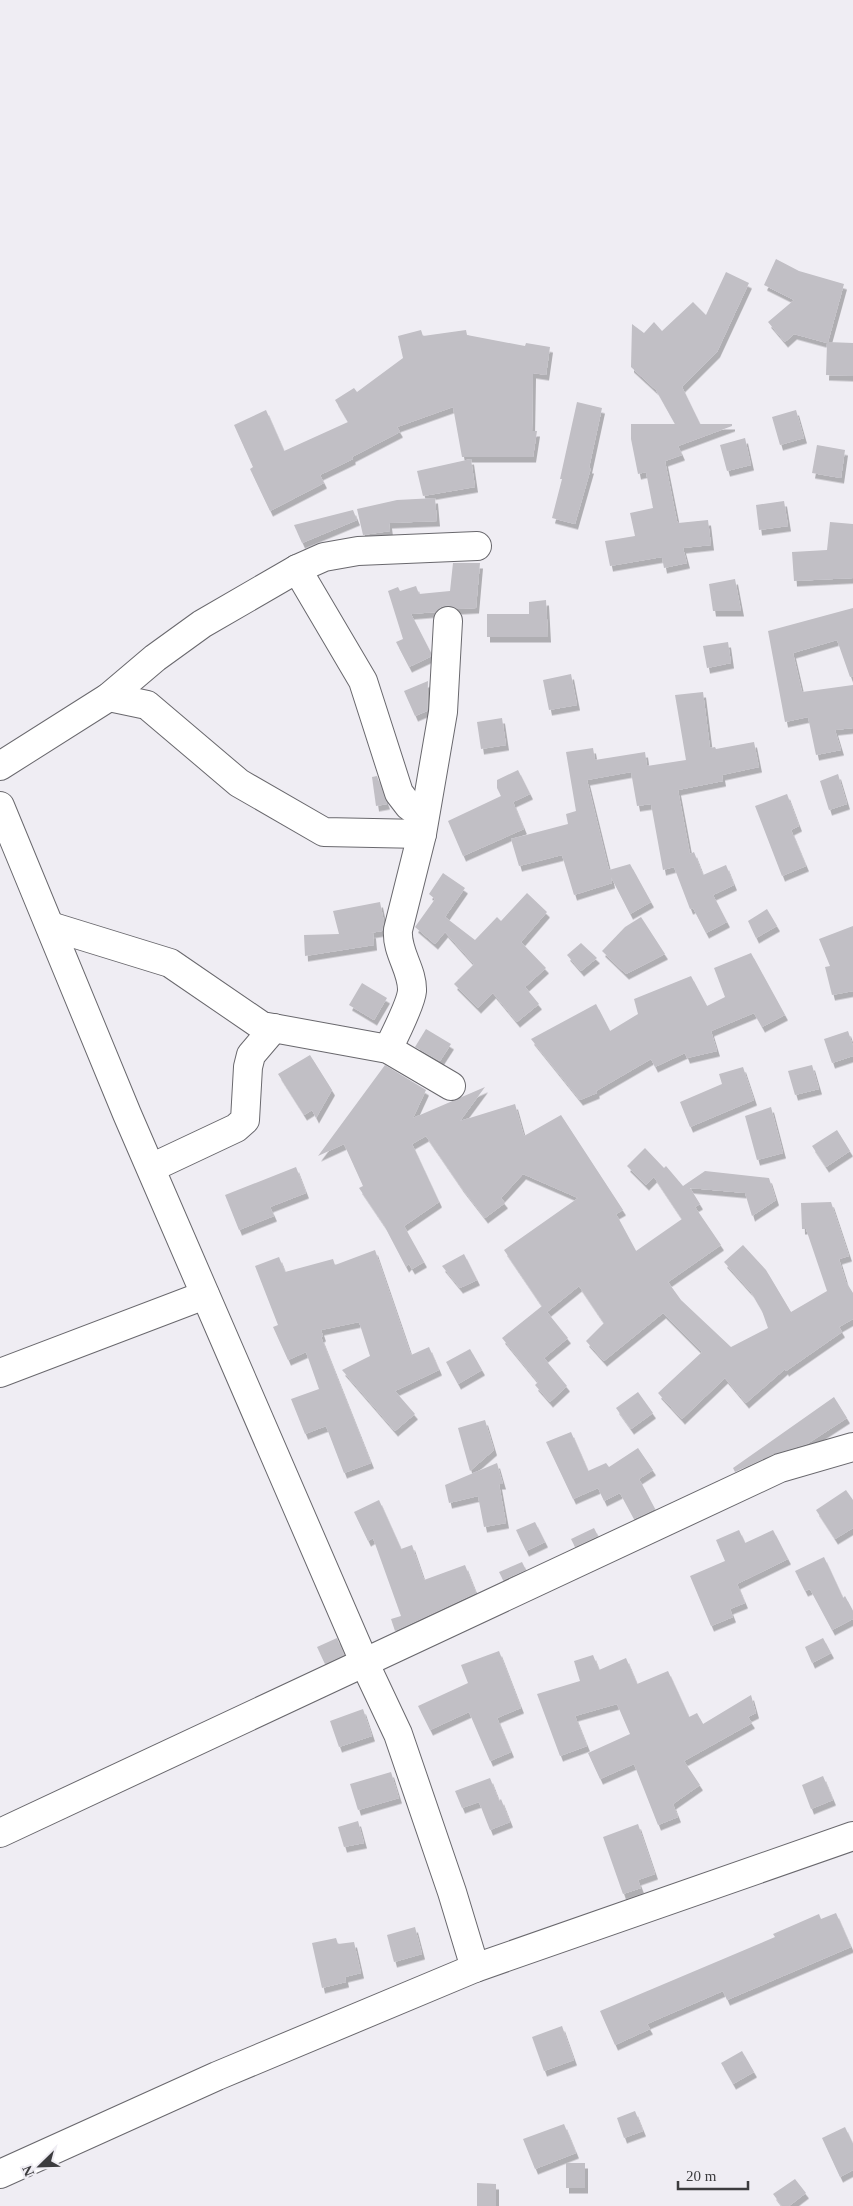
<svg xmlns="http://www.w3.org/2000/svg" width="853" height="2206" font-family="'Times New Roman',serif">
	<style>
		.building { fill: #c1bfc5; filter: url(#shadow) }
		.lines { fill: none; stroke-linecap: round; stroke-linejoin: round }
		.minor-casing { stroke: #69686d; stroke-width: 30 }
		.minor { stroke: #fff; stroke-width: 28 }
	</style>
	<defs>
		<filter id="shadow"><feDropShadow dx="3" dy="5.5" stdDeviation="0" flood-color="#0004"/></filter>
	</defs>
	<rect width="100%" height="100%" fill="#efedf3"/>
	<g class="building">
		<polygon points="776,259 799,271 844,284 828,342 853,343 853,376 826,375 827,343 794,334 785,342 768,322 794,300 764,285"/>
		<polygon points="726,272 749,283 717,352 682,387 700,424 732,424 732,426 678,446 682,455 665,461 677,521 678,523 708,520 711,545 683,548 687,563 664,568 662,557 610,566 605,541 635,536 630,513 653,508 646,472 638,474 631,439 631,424 675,424 656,390 631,367 632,324 644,333 654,322 662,331 693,302 706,315"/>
		<polygon points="421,330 423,336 466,330 467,335 525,346 526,343 550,347 546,375 533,373 532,431 537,431 533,457 462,457 453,407 397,427 400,432 352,457 353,459 320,475 324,483 270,511 250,469 253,467 234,425 266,410 284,451 348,422 335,400 354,388 357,392 403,358 398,336"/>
		<polygon points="577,402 602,408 589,468 591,468 575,524 552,518 562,479 560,479"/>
		<polygon points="796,410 804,438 780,445 772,417"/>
		<polygon points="745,438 751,465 727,471 720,445"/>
		<polygon points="817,445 845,450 841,478 812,473"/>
		<polygon points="471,459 475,487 423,496 417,471"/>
		<polygon points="435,498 437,521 389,523 390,531 363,535 357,509 397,500"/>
		<polygon points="784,501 788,526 759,530 756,505"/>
		<polygon points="353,510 357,520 302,543 294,525"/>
		<polygon points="830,522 853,524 853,578 794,581 792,552 827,550"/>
		<polygon points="453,563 480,563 476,608 458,609 448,605 441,607 436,612 411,614 431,653 430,657 409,667 396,642 403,639 388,591 398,587 400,591 416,586 419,594 450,591"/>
		<polygon points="735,579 741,611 713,611 709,584"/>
		<polygon points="546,600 548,637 487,637 487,614 529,614 529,602"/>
		<polygon points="853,608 853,676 850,677 837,640 793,653 802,692 853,685 853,728 835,730 841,750 816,755 808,717 785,722 768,631"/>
		<polygon points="728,642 731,663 707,668 703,646"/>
		<polygon points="571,674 577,705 549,710 543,680"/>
		<polygon points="428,681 427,711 415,716 404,691"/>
		<polygon points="703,692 710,748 715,747 716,749 754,742 759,767 722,775 723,781 678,790 690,854 694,852 703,875 726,865 734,885 713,895 727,922 706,933 693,908 690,909 674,867 663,870 651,804 637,806 631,772 587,780 609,870 630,864 651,902 630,914 611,877 612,883 574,895 562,855 519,866 511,839 568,824 566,814 576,811 566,752 593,748 595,760 645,752 647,766 686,760 675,695"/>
		<polygon points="502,718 506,745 481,749 477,722"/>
		<polygon points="518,770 530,794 513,802 524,829 463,856 448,821 501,796 497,788 497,780"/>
		<polygon points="838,774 847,804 829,810 820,781"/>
		<polygon points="377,776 387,804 376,806 372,777"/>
		<polygon points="787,794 799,826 791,830 806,866 782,876 755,806"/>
		<polygon points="443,873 465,888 445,917 475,940 497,917 501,921 527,893 547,912 521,942 546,968 525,987 539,1004 517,1022 493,993 478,1008 454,984 474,964 445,932 435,944 415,927 435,899 429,894"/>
		<polygon points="380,902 384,922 382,931 370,933 373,933 374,945 305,956 304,935 339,934 333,911"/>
		<polygon points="767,909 777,926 756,938 748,921"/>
		<polygon points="641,917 665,954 626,974 602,951 625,927"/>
		<polygon points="853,926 853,991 832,995 825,967 830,966 819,939"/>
		<polygon points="581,943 597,958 581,971 567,955"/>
		<polygon points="751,953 785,1015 762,1027 754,1013 711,1031 717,1051 687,1058 685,1053 655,1067 651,1059 596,1091 597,1093 580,1100 531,1039 596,1004 610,1031 638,1014 634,999 691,976 707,1006 725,997 714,968"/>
		<polygon points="362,983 387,998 374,1020 349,1005"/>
		<polygon points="426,1029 451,1044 440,1061 415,1047"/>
		<polygon points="848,1031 853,1046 853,1056 832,1063 824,1039"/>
		<polygon points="310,1055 332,1090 316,1118 312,1110 304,1115 278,1074"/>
		<polygon points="385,1065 426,1090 413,1118 485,1087 460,1121 515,1104 524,1136 561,1115 623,1210 616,1214 636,1251 682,1219 654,1177 646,1185 627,1166 645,1148 664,1168 666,1166 683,1186 705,1171 769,1178 776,1200 752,1216 745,1193 690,1188 700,1204 695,1207 721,1245 668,1282 681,1300 731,1347 768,1328 762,1311 751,1292 724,1262 743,1245 766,1270 791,1312 827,1291 806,1229 802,1229 801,1203 831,1202 849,1256 839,1259 846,1282 853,1293 853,1319 839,1327 842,1332 786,1371 785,1369 746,1403 725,1378 682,1419 658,1393 702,1352 663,1313 604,1361 586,1341 604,1323 579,1286 547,1312 568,1338 544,1358 567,1386 550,1402 535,1385 538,1382 502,1338 542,1306 504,1250 578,1198 523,1174 501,1198 505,1203 485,1218 461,1187 426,1136 412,1144 439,1202 404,1226 424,1262 412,1269 409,1264 406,1267 384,1225 359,1188 363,1186 344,1144 318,1156"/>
		<polygon points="812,1065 819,1089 795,1095 788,1071"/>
		<polygon points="743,1067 754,1100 690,1127 680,1102 722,1084 719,1074"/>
		<polygon points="771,1107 783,1153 757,1160 745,1116"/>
		<polygon points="837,1130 850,1151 826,1167 812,1146"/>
		<polygon points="296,1167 306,1193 270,1207 274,1216 239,1230 225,1195"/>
		<polygon points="375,1250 411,1355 429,1347 439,1370 395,1391 415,1414 395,1431 342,1370 370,1356 359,1322 321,1330 323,1336 321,1337 371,1463 344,1473 326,1426 305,1434 291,1399 319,1389 306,1352 288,1360 273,1327 278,1325 255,1266 279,1257 285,1272 333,1259 335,1265"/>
		<polygon points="464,1254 477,1280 460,1288 442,1266"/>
		<polygon points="470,1349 482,1370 458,1384 446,1362"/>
		<polygon points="638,1392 653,1413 631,1429 616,1408"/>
		<polygon points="834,1397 847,1418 807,1444 774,1454 735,1472 733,1468"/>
		<polygon points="485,1420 494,1450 470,1471 458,1428"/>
		<polygon points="571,1432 588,1471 606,1463 609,1467 638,1448 653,1470 639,1479 655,1509 634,1519 620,1493 604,1501 598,1488 573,1499 546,1442"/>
		<polygon points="497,1463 503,1484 499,1484 506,1523 484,1527 478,1496 449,1503 445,1485"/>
		<polygon points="846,1490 853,1500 853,1528 835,1539 816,1510"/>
		<polygon points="379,1500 401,1549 412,1545 424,1580 465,1565 476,1593 395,1631 391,1619 401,1616 373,1538 368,1541 354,1512"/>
		<polygon points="535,1522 545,1542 526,1551 516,1530"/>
		<polygon points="594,1528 598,1536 575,1547 571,1539"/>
		<polygon points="739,1530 745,1543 773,1530 788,1559 737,1584 745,1603 730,1609 733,1617 711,1626 690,1576 725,1561 716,1540"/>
		<polygon points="824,1557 843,1598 845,1596 853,1611 853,1619 832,1630 810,1589 805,1591 795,1571"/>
		<polygon points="522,1562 526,1570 503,1580 499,1572"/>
		<polygon points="337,1638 344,1655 325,1664 317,1647"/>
		<polygon points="823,1638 831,1653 812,1663 805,1647"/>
		<polygon points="499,1651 521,1708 497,1718 511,1752 490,1761 469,1712 430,1730 418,1706 468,1683 461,1665"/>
		<polygon points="593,1655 599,1670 626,1658 637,1684 668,1671 689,1717 697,1713 703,1724 751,1695 756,1713 748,1717 752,1723 684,1761 700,1785 673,1804 678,1817 658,1825 634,1764 600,1779 588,1753 630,1734 617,1704 575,1716 587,1746 560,1756 537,1694 580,1681 574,1661"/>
		<polygon points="363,1709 372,1736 339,1747 330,1721"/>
		<polygon points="391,1772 399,1798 358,1810 350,1784"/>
		<polygon points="823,1776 833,1800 811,1809 802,1785"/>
		<polygon points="490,1778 499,1801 501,1799 510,1822 490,1830 479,1802 462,1808 455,1791"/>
		<polygon points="358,1821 364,1843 344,1847 338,1827"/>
		<polygon points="638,1824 655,1874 638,1880 641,1888 623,1894 603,1837"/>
		<polygon points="836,1913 851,1947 727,2000 723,1991 647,2024 650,2029 615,2045 600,2011 775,1937 773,1934 819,1914 821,1919"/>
		<polygon points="415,1927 422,1954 394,1962 387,1935"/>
		<polygon points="336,1938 338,1944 354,1942 361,1973 345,1977 346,1982 322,1988 312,1943"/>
		<polygon points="562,2026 574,2060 544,2071 532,2037"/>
		<polygon points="742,2051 754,2072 733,2084 721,2063"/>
		<polygon points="635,2111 643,2131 624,2138 617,2118"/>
		<polygon points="564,2124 576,2153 535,2169 523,2139"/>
		<polygon points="845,2127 853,2144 853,2170 840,2177 822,2138"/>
		<rect x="566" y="2163" width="19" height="25"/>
		<polygon points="795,2179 806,2193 789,2206 782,2206 773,2194"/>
		<polygon points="477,2183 496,2184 496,2206 477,2206"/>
	</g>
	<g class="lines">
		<defs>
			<g id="minor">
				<polyline points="297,569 363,681 399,793 409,806 424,817"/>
				<polyline points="109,697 147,705 239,783 324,832 422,834"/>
				<polyline points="0,766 109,697 155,658 202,624 297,569 324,557 358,551 477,546"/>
				<polyline points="0,806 127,1114 365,1664 398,1734 452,1892 475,1968"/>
				<polyline points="50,926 170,963 262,1026 388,1049 451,1086"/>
				<path d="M388,1049c6,-12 23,-46 24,-58 1,-21 -16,-39 -14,-61l24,-96 21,-122 5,-91"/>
				<polyline points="151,1168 236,1128 245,1120 248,1067 251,1055 274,1028"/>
				<polyline points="0,1373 205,1295"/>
				<polyline points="0,1833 780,1468 853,1447"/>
				<polyline points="0,2174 217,2076 475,1968 853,1836"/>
			</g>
		</defs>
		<use href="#minor" class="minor-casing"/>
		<use href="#minor" class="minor"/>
	</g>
	<g transform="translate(40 2166) rotate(247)" stroke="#efedf3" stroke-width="4" paint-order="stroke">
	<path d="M0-4L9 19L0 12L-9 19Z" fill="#3c3c3e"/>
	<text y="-8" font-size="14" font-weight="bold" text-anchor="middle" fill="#3c3c3e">N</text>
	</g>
	<path d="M678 2181v8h70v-8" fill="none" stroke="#3c3c3e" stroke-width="2.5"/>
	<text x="686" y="2181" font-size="15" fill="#3c3c3e" stroke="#efedf3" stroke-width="4" paint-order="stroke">20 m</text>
</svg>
